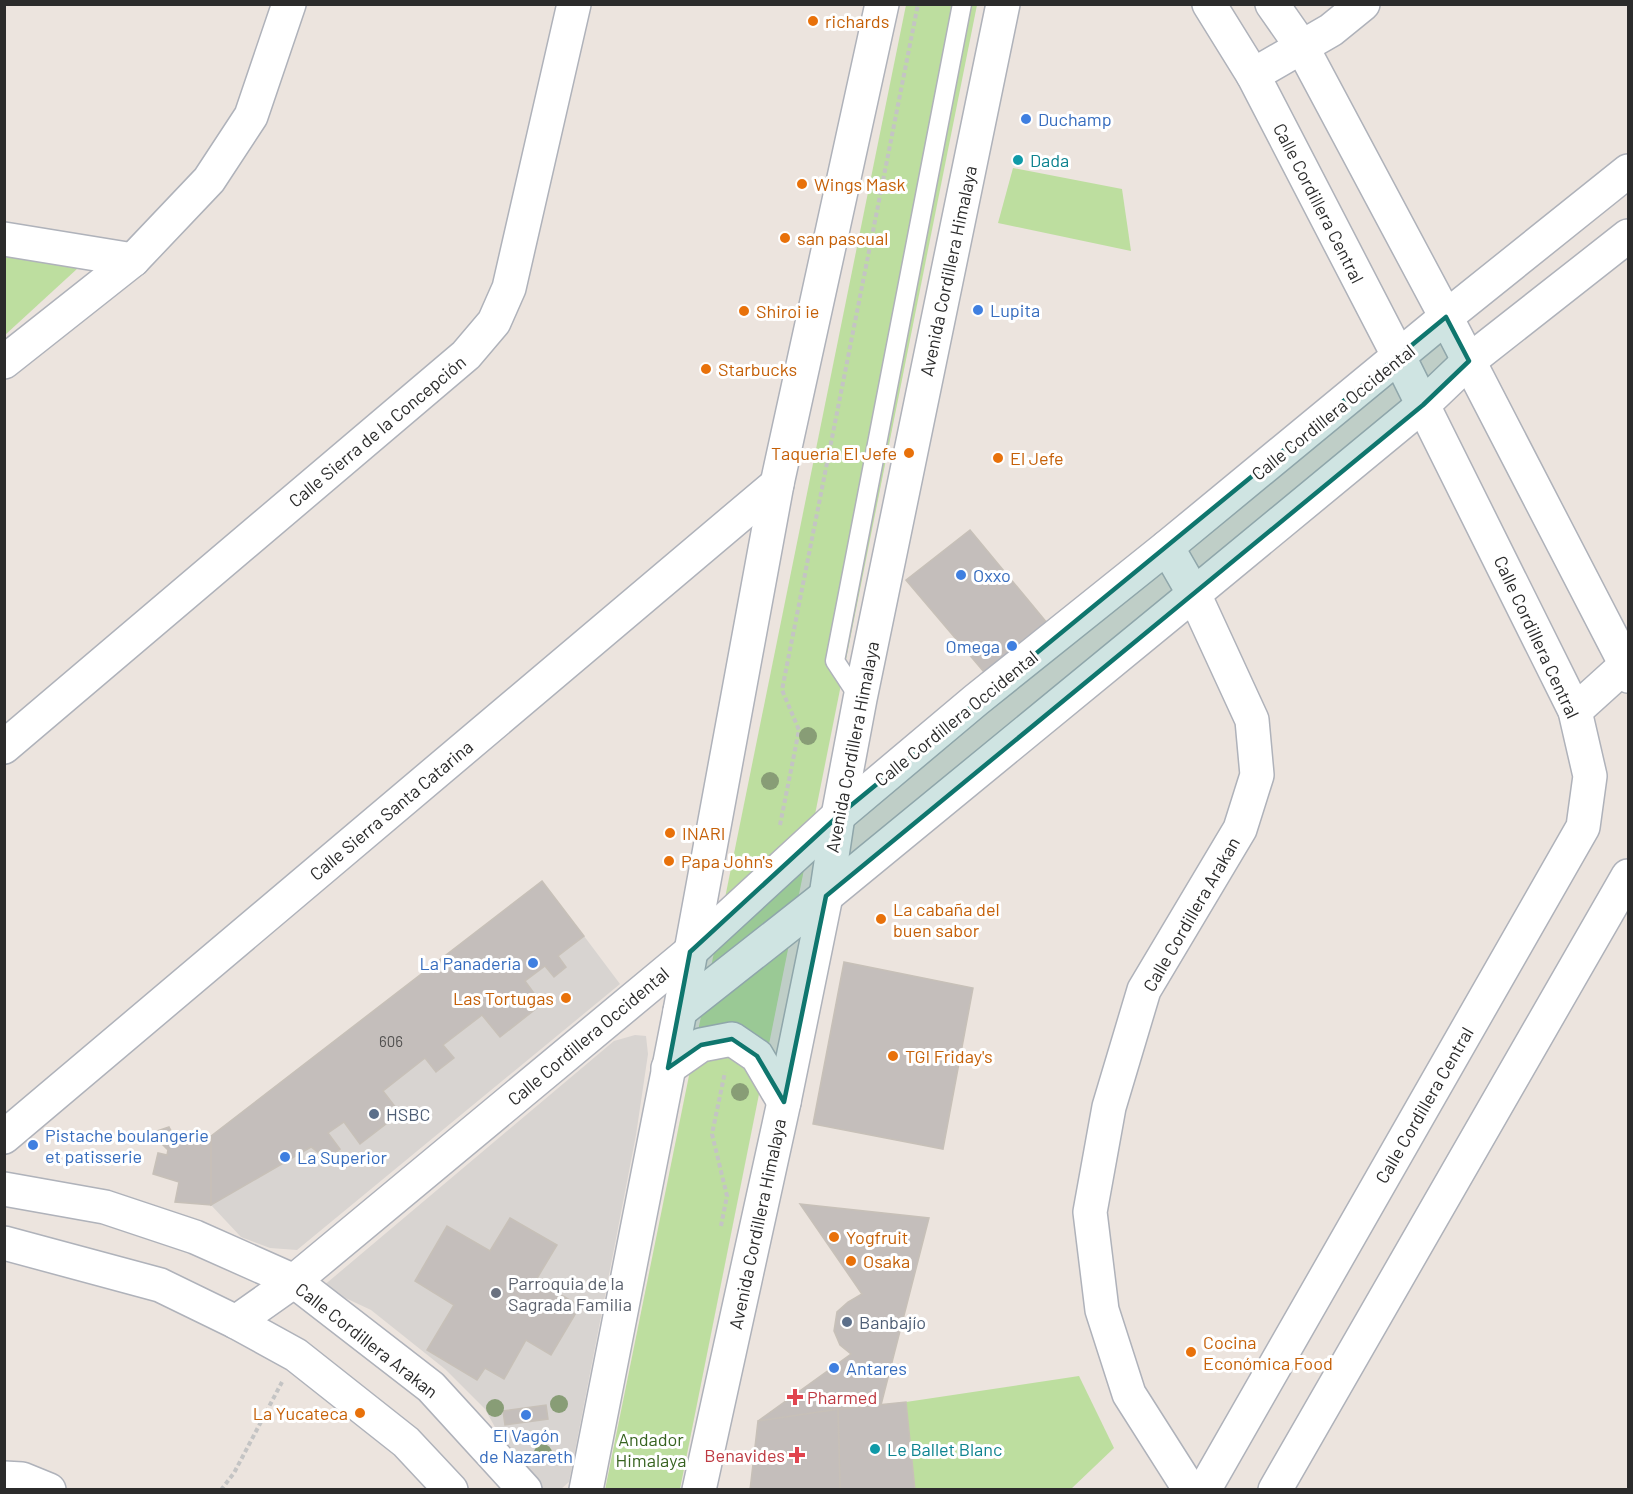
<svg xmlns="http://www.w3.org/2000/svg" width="1633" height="1494" font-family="Barlow,sans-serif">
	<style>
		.green { fill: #bdde9f }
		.plaza { fill: #d8d4d1 }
		.building { fill: #c4bebb; stroke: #c7c0b8; stroke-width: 1.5 }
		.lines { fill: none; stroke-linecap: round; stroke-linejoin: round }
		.service-casing { stroke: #afb2ba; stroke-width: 21 }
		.minor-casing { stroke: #afb2ba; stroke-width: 36 }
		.tertiary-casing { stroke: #afb2ba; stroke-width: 36 }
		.secondary-casing { stroke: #afb2ba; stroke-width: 36 }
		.path { stroke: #c4c4c4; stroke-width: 4; stroke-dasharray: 4.5 3; stroke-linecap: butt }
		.service { stroke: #fff; stroke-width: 18 }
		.minor { stroke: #fff; stroke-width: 33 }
		.tertiary { stroke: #fff; stroke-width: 33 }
		.secondary { stroke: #fff; stroke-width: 33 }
		.tree { fill: #889d76 }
		.marked { fill: #0f766e; fill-opacity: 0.2; stroke: #0f766e; stroke-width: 4.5; stroke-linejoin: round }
		.food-dot { fill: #e8710a; stroke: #fff; stroke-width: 2 }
		.shop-dot { fill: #3f7fe0; stroke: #fff; stroke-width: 2 }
		.culture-dot { fill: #0f9aa8; stroke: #fff; stroke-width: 2 }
		.service-dot { fill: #5c6f8a; stroke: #fff; stroke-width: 2 }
		.worship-dot { fill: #6b7280; stroke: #fff; stroke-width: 2 }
		.health-dot { fill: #e0444e; stroke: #fff; stroke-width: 2 }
		.labels { text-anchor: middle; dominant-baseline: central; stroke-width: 6; stroke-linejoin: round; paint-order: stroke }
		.number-label { font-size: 15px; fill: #51504f }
		.food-label { font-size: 18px; fill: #c56008; stroke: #fff; text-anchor: start }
		.shop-label { font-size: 18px; fill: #366cbe; stroke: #fff; text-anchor: start }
		.culture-label { font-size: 18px; fill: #0d838f; stroke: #fff; text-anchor: start }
		.street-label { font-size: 18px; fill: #2b2b2b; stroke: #fff }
		.service-label { font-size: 18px; fill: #4e5e75; stroke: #fff; text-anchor: start }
		.worship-label { font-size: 18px; fill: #5b616d; stroke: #fff; text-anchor: start }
		.health-label { font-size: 18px; fill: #be3a42; stroke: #fff; text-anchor: start }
		.park-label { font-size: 18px; fill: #376320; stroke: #fff }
	</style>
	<rect width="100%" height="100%" fill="#ece4de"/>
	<g class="green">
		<polygon points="906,5 977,5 680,1489 605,1490"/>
		<polygon points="1013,168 1122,189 1131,251 998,223"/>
		<polygon points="4,256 78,268 5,335 4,334"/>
		<polygon points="1079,1376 1114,1448 1071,1489 915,1489 906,1402"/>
	</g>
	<g class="plaza">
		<polygon points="584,936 620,984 297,1250 270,1248 241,1237 211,1205 311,1147 328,1158 340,1149 328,1133 344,1122 361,1144 399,1113 383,1091 425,1058 437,1072 454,1058 443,1045 482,1015 500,1036 525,981 545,966 554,977 566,967 558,956"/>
		<polygon points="635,1035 646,1036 648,1054 636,1135 569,1482 561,1489 532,1489 524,1480 485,1409 445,1369 371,1310 322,1287 614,1041"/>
	</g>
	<g class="building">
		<polygon points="970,530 1057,635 995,685 906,580"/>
		<polygon points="542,881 584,936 558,956 566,967 554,977 545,966 525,981 542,1004 500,1037 482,1015 443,1045 454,1058 436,1072 425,1058 383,1091 400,1113 360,1144 344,1122 328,1133 340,1149 327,1159 311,1147 211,1205 211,1136"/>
		<polygon points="844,962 973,988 943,1149 813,1124"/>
		<polygon points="169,1127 173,1134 191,1131 211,1136 211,1205 175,1202 179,1182 153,1174 158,1153 167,1155 168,1150 151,1133"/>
		<polygon points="800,1204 929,1218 881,1405 758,1421 851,1354 840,1345 834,1331 837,1312 848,1302 862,1294"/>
		<polygon points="510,1218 557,1245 536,1280 580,1306 551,1355 526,1340 504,1379 485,1368 477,1380 427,1350 454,1305 415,1281 447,1226 490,1251"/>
		<polygon points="906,1402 915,1490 840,1490 838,1409"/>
		<polygon points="546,1405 548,1419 505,1425 503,1411"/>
		<polygon points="838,1409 840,1490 750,1490 758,1421"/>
	</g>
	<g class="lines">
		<defs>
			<polyline id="service" points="860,699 835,661 962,4"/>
			<g id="minor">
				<polyline points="1253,75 1331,30 1363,4"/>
				<polyline points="4,239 133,260"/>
				<polyline points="4,362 133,260 209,180 251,116 289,4"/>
				<polyline points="1167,547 1194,594 1252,720 1257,775 1240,829 1144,990 1109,1107 1090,1212 1102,1310 1129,1394 1190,1490"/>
				<polyline points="1575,711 1628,663"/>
				<polyline points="4,747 466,355 494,322 509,288 574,4"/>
				<polyline points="680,1011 826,896 1194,594 1423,405 1469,361 1628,236"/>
				<polyline points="4,1137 777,484"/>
				<polyline points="236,1322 294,1281 690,952 838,816 976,700 1167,547 1446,317 1628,171"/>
				<polyline points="4,1478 22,1479 49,1490"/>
			</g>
			<g id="tertiary">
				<polyline points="1272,4 1302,47 1446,317 1626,665 1628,676"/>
				<polyline points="4,1189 105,1207 195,1237 294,1281 431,1387 525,1490"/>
				<polyline points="4,1243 160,1285 236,1322 296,1355 406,1442 451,1490"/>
				<polyline points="1204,1490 1583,827 1590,776 1575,711 1399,357 1253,75 1209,4"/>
				<polyline points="1275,1490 1628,876"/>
			</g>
			<g id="secondary">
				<polyline points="668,1068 701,1045 732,1039 757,1056 784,1102"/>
				<polyline points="586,1490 680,1011 777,484 882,4"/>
				<polyline points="699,1490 784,1102 826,896 838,816 860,699 1003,4"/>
			</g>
		</defs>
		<use href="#service" class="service-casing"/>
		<use href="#minor" class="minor-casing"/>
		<use href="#tertiary" class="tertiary-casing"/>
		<use href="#secondary" class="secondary-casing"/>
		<g class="path">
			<polyline points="780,825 799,730 782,690 918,4"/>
			<polyline points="721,1226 727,1196 712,1134 725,1072"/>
			<polyline points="221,1490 234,1473 282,1382"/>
		</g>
		<use href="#service" class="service"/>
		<use href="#minor" class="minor"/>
		<use href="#tertiary" class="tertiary"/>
		<use href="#secondary" class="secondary"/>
	</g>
	<g class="tree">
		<circle cx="808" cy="736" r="9"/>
		<circle cx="770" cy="781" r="9"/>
		<circle cx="740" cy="1092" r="9"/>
		<circle cx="559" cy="1404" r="9"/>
		<circle cx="495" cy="1408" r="9"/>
		<circle cx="543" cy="1453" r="9"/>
	</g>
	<path class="marked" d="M1446,317l23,44 -46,44 -597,491 -42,206 -27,-46 -25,-17 -31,6 -33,23 22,-116 148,-136z"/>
	<g class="food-dot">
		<circle cx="813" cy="21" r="6"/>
		<circle cx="802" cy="184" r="6"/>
		<circle cx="785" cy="238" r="6"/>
		<circle cx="744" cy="311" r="6"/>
		<circle cx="706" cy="369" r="6"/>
		<circle cx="909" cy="453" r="6"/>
		<circle cx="998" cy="458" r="6"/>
		<circle cx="670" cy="833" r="6"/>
		<circle cx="669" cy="861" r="6"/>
		<circle cx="881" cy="919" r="6"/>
		<circle cx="566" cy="998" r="6"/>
		<circle cx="893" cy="1056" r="6"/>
		<circle cx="834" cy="1237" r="6"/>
		<circle cx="851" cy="1261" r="6"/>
		<circle cx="1191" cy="1352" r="6"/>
		<circle cx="360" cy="1413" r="6"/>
	</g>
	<g class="shop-dot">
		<circle cx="1026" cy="119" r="6"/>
		<circle cx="978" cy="310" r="6"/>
		<circle cx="961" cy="575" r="6"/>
		<circle cx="1012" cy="646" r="6"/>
		<circle cx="533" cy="963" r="6"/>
		<circle cx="33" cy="1145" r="6"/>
		<circle cx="285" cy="1157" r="6"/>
		<circle cx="834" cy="1368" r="6"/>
		<circle cx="526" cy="1415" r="6"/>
	</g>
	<g class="culture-dot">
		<circle cx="1018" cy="160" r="6"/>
		<circle cx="875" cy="1449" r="6"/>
	</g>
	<g class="service-dot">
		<circle cx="374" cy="1114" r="6"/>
		<circle cx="847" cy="1322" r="6"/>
	</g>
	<circle class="worship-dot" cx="496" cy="1293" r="6"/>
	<g class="health-dot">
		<path d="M792 1388h6v6h6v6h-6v6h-6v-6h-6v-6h6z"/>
		<path d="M794 1446h6v6h6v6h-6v6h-6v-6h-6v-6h6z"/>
	</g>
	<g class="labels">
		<g class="number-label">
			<text x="391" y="1041">606</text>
		</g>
		<g class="food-label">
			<text x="825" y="21">richards</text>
			<text x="814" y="184">Wings Mask</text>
			<text x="797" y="238">san pascual</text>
			<text x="756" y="311">Shiroi ie</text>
			<text x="718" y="369">Starbucks</text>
			<text x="897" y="453" text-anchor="end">Taqueria El Jefe</text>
			<text x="1010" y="458">El Jefe</text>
			<text x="682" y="833">INARI</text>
			<text x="681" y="861">Papa John's</text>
			<text x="893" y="909">La cabaña del<tspan x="893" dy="21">buen sabor</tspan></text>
			<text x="554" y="998" text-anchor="end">Las Tortugas</text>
			<text x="905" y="1056">TGI Friday's</text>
			<text x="846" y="1237">Yogfruit</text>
			<text x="863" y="1261">Osaka</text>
			<text x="1203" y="1342">Cocina<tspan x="1203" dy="21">Económica Food</tspan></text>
			<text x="348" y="1413" text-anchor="end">La Yucateca</text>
		</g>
		<g class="shop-label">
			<text x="1038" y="119">Duchamp</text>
			<text x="990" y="310">Lupita</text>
			<text x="973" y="575">Oxxo</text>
			<text x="1000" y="646" text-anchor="end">Omega</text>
			<text x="521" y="963" text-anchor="end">La Panaderia</text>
			<text x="45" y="1135">Pistache boulangerie<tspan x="45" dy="21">et patisserie</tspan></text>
			<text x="297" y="1157">La Superior</text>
			<text x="846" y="1368">Antares</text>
			<text x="526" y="1435" text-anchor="middle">El Vagón<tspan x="526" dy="21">de Nazareth</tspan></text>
		</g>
		<g class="culture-label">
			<text x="1030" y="160">Dada</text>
			<text x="887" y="1449">Le Ballet Blanc</text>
		</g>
		<g class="street-label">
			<text transform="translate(1319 203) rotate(63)">Calle Cordillera Central</text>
			<text transform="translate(948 271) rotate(-78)">Avenida Cordillera Himalaya</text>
			<text transform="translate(1333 412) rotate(-39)">Calle Cordillera Occidental</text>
			<text transform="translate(377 431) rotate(-40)">Calle Sierra de la Concepción</text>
			<text transform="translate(1537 637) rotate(65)">Calle Cordillera Central</text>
			<text transform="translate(956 718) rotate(-39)">Calle Cordillera Occidental</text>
			<text transform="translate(852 747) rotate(-79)">Avenida Cordillera Himalaya</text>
			<text transform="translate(391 810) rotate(-40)">Calle Sierra Santa Catarina</text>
			<text transform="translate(1191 914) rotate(-60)">Calle Cordillera Arakan</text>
			<text transform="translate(588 1036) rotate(-40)">Calle Cordillera Occidental</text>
			<text transform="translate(1424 1105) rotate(-60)">Calle Cordillera Central</text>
			<text transform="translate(757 1224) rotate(-78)">Avenida Cordillera Himalaya</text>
			<text transform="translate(367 1340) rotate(38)">Calle Cordillera Arakan</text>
		</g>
		<g class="service-label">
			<text x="386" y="1114">HSBC</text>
			<text x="859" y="1322">Banbajío</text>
		</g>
		<g class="worship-label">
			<text x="508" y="1283">Parroquia de la<tspan x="508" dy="21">Sagrada Familia</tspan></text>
		</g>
		<g class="health-label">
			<text x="807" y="1397">Pharmed</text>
			<text x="785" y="1455" text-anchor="end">Benavides</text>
		</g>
		<g class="park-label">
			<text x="651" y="1439">Andador<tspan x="651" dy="21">Himalaya</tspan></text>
		</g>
	</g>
	<rect width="1633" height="1494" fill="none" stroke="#2b2b2b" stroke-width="12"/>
</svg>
